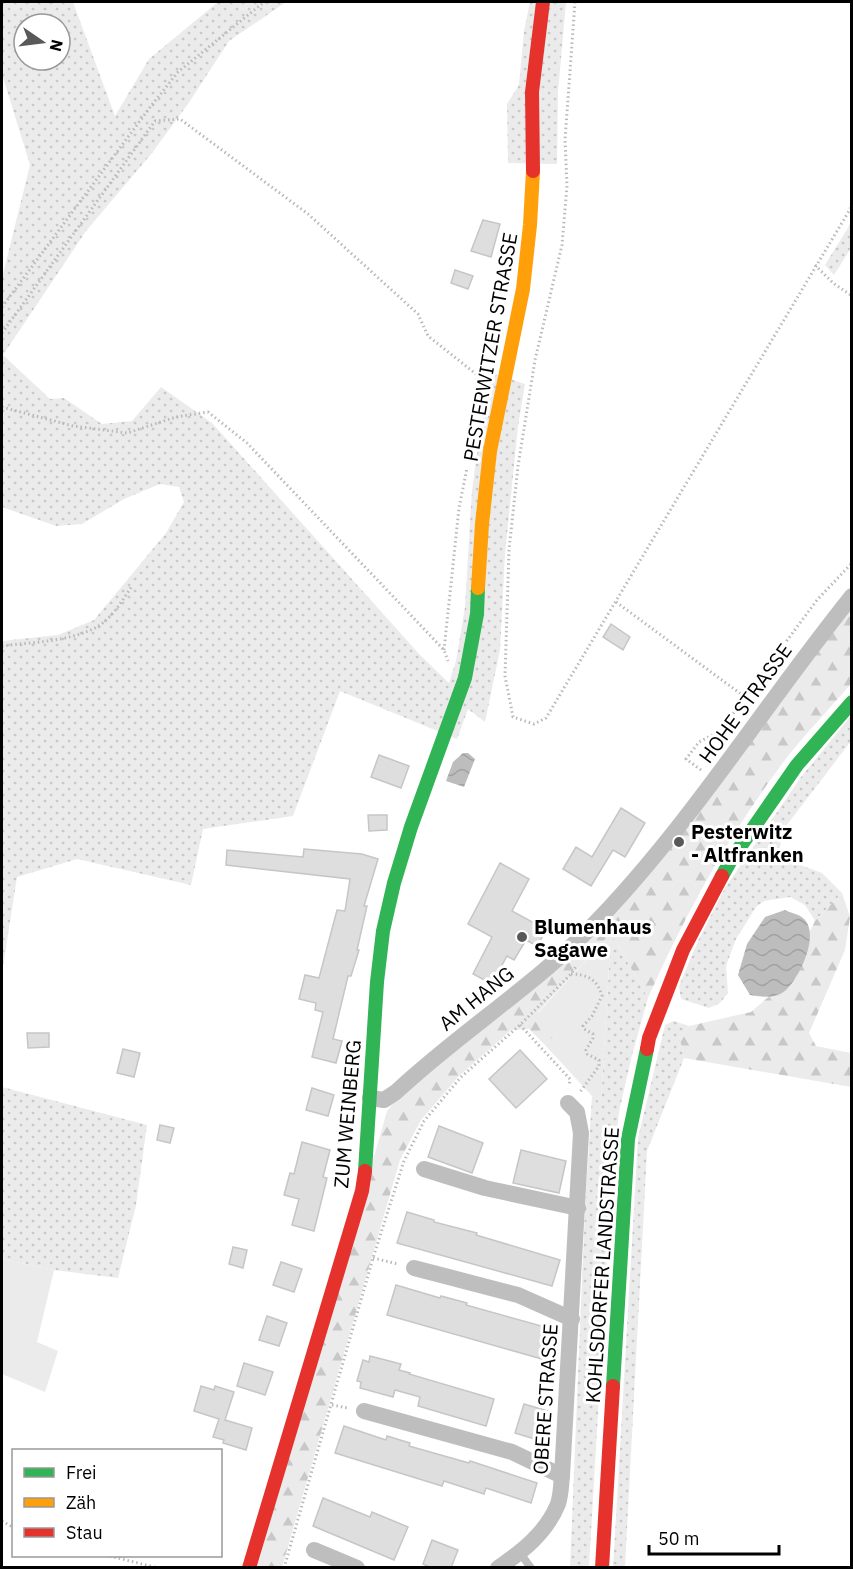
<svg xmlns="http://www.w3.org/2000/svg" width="853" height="1569" font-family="'IBM Plex Sans',sans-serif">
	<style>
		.grass { fill: url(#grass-dots); fill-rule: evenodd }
		.forest { fill: url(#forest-firs) }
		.green { fill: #ebebeb }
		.water { fill: url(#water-waves) }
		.building { fill: #dedede; stroke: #c6c6c6; stroke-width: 1.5 }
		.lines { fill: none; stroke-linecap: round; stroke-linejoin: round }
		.path { stroke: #b9b9b9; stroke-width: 3; stroke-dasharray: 1.5 3; stroke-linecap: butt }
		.lane { stroke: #bebebe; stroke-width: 8 }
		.street { stroke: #bebebe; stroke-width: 16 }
		.fast { stroke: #30b455; stroke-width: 14 }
		.slow { stroke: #ff9f0a; stroke-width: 14 }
		.jam { stroke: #e5322d; stroke-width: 14 }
		.poi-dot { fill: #595959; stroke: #fff; stroke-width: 2 }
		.labels { text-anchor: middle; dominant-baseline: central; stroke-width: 6; stroke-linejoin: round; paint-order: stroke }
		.street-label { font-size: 20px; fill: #000; stroke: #fff }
		.poi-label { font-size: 20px; font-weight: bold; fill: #000; stroke: #fff; text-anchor: start }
	</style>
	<defs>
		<pattern id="grass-dots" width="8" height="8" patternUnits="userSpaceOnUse" patternTransform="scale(1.5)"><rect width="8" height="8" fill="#ebebeb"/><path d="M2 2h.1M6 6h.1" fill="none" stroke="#c8c8c8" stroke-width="1.8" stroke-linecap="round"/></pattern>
		<pattern id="forest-firs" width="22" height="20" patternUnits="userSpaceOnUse" patternTransform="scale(1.5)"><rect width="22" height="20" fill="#ebebeb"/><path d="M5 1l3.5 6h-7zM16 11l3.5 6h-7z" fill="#c8c8c8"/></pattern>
		<pattern id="water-waves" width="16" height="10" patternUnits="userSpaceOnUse" patternTransform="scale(1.5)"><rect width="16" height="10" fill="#bdbdbd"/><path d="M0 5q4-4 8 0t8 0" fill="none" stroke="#a1a1a1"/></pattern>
	</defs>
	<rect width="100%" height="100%" fill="#fff"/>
	<g class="grass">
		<path d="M2,2h71l42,114 34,-57 69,-57h68l-57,39 -41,63 -36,49 -66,78 -83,124 47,44 14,-1 38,26 30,-3 29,-34 51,36 208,232 29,28 7,-22 9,-54 7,-117 8,-57 12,-60 33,11 -7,42 -13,128 -5,96 -15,72 -17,-13 -11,30 -117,-48 -47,125 -90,13 -12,56 -114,-26 -60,18 -15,96v-332l56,-6 36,-15 72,-87 18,-31 -5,-15 -19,-3 -36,15 -42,25 -26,2 -54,-19v-229l28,-113 -28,-91zM24,24h36v36h-36z"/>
		<polygon points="530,2 566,2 558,92 557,164 508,163 507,104 519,85 524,31"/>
		<polygon points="851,223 851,248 834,275 825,265"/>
		<polygon points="851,716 851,741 783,830 778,857 822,873 842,893 815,921 805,905 790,897 764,901 756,907 736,939 726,966 728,993 720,1003 709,1008 681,999 679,986 699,939 725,888 801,777"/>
		<polygon points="611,933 648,998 632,1055 619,1112 612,1174 589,1567 570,1568 585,1208 592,1096 601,1103"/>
		<polygon points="674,1021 689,1026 680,1039 684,1058 647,1151 625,1567 613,1568 638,1138 665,1025"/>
		<polygon points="2,1087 147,1125 136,1205 118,1278 54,1270 2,1259"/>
	</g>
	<g class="forest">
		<path d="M851,610v74c-21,24 -43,47 -63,72 -57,75 -102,156 -140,242l-37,-65 -73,79 19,21 -12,12 -16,-16 -18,1 -52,46 -38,44 -21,40 -118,407 -25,1 130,-457 22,-26 141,-114z"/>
		<polygon points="842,893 850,917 845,950 809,1033 816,1046 851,1053 851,1087 684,1058 680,1039 689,1026 751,1012 767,998 786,990 810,941 810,931 815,921"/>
	</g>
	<g class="green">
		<polygon points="611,933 601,1103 592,1096 545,1045 557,1033 538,1013"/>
		<polygon points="2,1259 54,1270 37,1342 58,1351 45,1392 2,1374"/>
	</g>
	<g class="water">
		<polygon points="463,753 468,753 475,759 464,787 446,781 453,762"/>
		<path d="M785,910c5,3 14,4 18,8 18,15 -3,59 -17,72 -10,9 -23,7 -36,5l-12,-20 9,-31 18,-27z"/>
	</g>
	<g class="building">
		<polygon points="483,220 500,224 491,257 471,251"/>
		<polygon points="455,270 473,276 468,289 451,283"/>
		<polygon points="611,624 630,637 623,650 603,637"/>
		<polygon points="379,755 409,766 401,788 371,777"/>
		<polygon points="621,808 645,823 625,857 613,850 591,886 563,869 576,847 592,857"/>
		<polygon points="368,815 387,815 387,830 369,831"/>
		<polygon points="304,849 362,854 378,859 364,906 367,906 357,950 359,950 351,976 348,976 333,1039 342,1041 336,1063 312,1057 323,1012 315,1010 316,1003 299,999 305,975 319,978 337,910 345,911 350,879 226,865 227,850 303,857"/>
		<polygon points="500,863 529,879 512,911 536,924 534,928 544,934 537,946 526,940 514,960 507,956 492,984 473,974 492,937 468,924"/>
		<polygon points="27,1033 49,1033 49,1047 28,1048"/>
		<polygon points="123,1049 140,1053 134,1077 117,1073"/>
		<polygon points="520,1050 547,1079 516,1108 489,1079"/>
		<polygon points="312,1088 334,1095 328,1116 306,1110"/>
		<polygon points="160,1125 174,1128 170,1143 157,1140"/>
		<polygon points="439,1126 483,1143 472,1173 428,1157"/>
		<polygon points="302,1142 330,1150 323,1177 327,1178 314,1231 292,1225 299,1199 284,1195 290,1173 294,1174"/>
		<polygon points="521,1150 566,1161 559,1193 513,1183"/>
		<polygon points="407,1212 434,1220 434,1222 477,1233 476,1235 560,1260 552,1286 397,1243"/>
		<polygon points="233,1247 247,1250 243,1268 229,1264"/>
		<polygon points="281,1262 302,1269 294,1292 273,1285"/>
		<polygon points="396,1285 440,1298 441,1296 467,1303 466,1305 552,1329 542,1359 387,1315"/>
		<polygon points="267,1316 287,1323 279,1346 259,1340"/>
		<polygon points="370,1356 401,1364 399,1370 410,1373 409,1374 494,1399 486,1426 418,1406 420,1397 395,1390 393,1397 360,1388 361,1382 357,1381 363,1360 369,1362"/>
		<polygon points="244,1363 273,1372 265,1395 237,1386"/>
		<polygon points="201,1386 214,1390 215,1386 234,1392 225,1420 252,1428 246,1450 223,1443 224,1440 213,1437 219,1419 194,1411"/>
		<polygon points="524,1404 548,1411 538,1440 515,1433"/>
		<polygon points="344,1426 386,1440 387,1436 410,1443 409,1446 469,1463 470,1461 537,1483 531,1503 486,1488 484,1494 444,1481 442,1486 335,1453"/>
		<polygon points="323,1498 370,1517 372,1512 408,1527 394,1560 313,1526"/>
		<polygon points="432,1540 458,1550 451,1568 432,1568 423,1564"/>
	</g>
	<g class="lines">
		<g class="path">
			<polyline points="575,2 565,140 567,186 562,245 535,360 518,466 509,550 505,676 513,717 534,724 546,718 852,206"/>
			<polyline points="815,265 833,283 852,296"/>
			<polyline points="2,307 151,106 178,72 264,2"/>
			<polyline points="2,333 155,121 180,119 308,214 418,314 428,336 476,374 479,399"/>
			<polyline points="2,407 73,426 127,433 176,417 208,412 247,443 444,650 448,661"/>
			<polyline points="616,602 745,697"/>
			<path d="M2,646c30,-4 65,-4 93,-18 16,-8 27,-27 37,-42"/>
			<polyline points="444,650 459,508 467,468"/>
			<polyline points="701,770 686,759 699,742 720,731 817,600 852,563"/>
			<path d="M571,974c16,0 27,6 31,22l-10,20 -9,10 1,3 9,5v4l-7,12 1,4 12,6v6l-19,26"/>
			<polyline points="520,1025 570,1079 569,1086"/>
			<polyline points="373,1258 398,1264"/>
			<polyline points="332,1405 348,1408"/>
			<polyline points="2,1521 14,1528"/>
			<polyline points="110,1556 158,1568"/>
			<polyline points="284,1568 373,1258 404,1161 424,1121 461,1077 520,1025 571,974 577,965"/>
		</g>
		<polyline class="lane" points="520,1553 531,1568"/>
		<g class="street">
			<path d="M370,1098l14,2 12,-8c65,-61 143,-109 204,-174 94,-99 166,-215 252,-322"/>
			<polyline points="424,1169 485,1188 578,1208"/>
			<polyline points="414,1268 518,1295 572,1319"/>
			<polyline points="364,1411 512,1452 562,1476"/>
			<polyline points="314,1550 357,1568"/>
			<path d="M498,1568c25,-17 48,-35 60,-64 3,-9 3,-19 4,-28l19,-343 -4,-21 -9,-9"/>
		</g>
		<g class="fast">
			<polyline points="722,876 731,860 797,765 852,702"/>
			<polyline points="365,1171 377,982 383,931 394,883 411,827 465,678 477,614 478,588"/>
			<polyline points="613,1386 628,1139 647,1049"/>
		</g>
		<polyline class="slow" points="478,588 482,524 490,451 523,289 530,225 533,171"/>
		<g class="jam">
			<polyline points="533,171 532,92 543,2"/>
			<polyline points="647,1049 649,1038 683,950 722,876"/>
			<polyline points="249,1568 362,1191 365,1171"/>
			<polyline points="602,1568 613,1386"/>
		</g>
	</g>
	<g class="poi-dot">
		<circle cx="679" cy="842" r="6"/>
		<circle cx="522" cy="937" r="6"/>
	</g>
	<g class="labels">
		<g class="street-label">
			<text transform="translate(490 347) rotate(-80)">PESTERWITZER STRASSE</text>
			<text transform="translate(745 703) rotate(-54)">HOHE STRASSE</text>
			<text transform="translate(476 998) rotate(-39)">AM HANG</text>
			<text transform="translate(347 1114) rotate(-85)">ZUM WEINBERG</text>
			<text transform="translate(602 1265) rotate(-86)">KOHLSDORFER LANDSTRASSE</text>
			<text transform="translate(545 1399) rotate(-86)">OBERE STRASSE</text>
		</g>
		<g class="poi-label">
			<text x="691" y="831">Pesterwitz<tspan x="691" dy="23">- Altfranken</tspan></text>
			<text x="534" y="926">Blumenhaus<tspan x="534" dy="23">Sagawe</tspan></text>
		</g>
	</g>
	<rect width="853" height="1569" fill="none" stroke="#000000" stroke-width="6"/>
	<rect x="12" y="1449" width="210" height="108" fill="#ffffff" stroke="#999999" stroke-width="1.5"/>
	<rect x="24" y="1468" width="30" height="9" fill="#30b455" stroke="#999999" stroke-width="1.5"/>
	<text x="66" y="1479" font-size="18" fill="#000000">Frei</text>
	<rect x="24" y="1498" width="30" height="9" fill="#ff9f0a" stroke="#999999" stroke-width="1.5"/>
	<text x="66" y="1509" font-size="18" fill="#000000">Zäh</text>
	<rect x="24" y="1528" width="30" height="9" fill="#e5322d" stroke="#999999" stroke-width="1.5"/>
	<text x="66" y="1539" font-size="18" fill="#000000">Stau</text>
	<g transform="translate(42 42) rotate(104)"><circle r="28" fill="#ffffff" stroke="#999999" stroke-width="1.5"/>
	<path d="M0-4.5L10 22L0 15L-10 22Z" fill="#595959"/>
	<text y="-9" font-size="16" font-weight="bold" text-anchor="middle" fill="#000000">N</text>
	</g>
	<path d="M649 1545v9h130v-9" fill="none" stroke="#000000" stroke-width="3"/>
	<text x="658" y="1545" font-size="18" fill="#000000" stroke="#ffffff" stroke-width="4.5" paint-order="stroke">50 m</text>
</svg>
